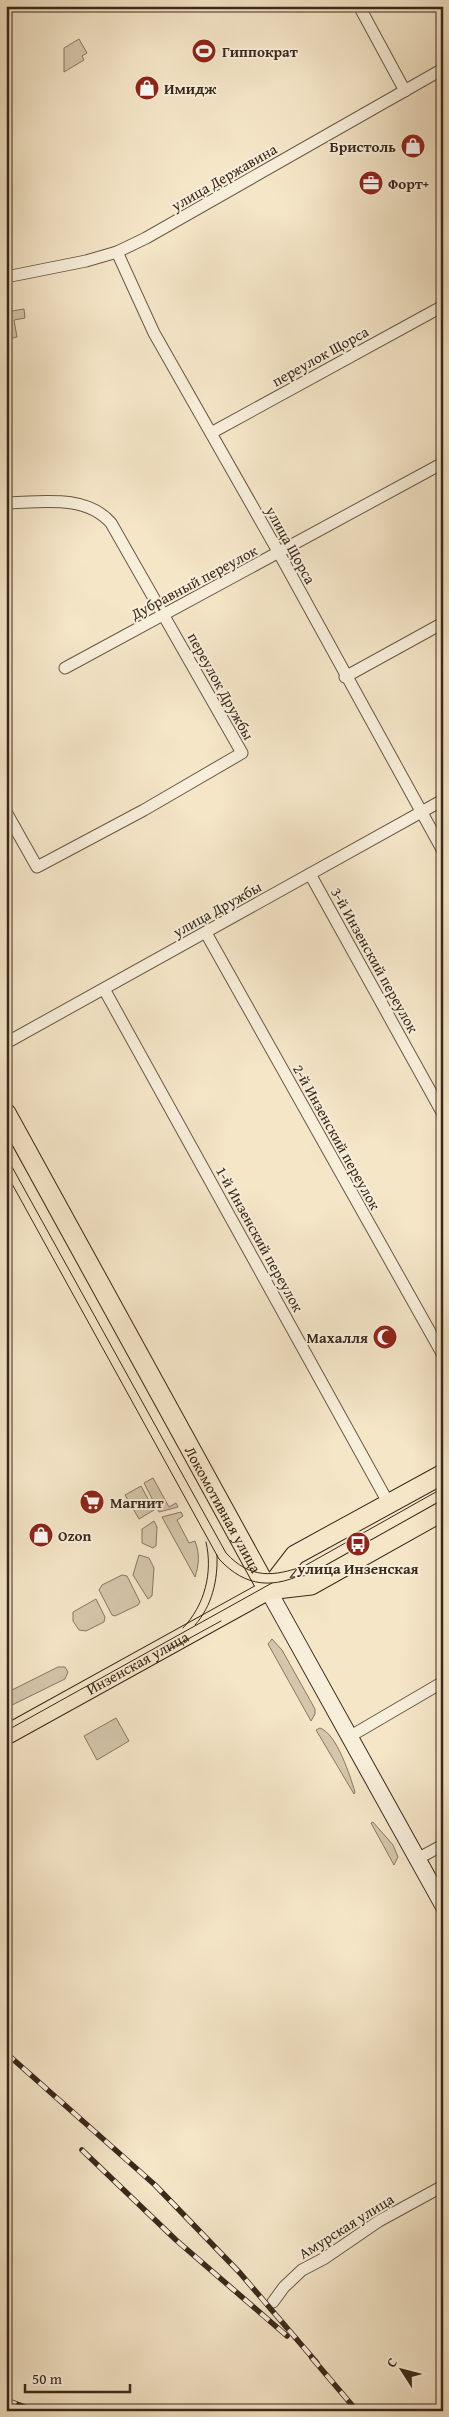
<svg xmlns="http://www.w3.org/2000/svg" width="449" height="2417" font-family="'Gentium Book Plus',serif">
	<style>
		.green { fill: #d5c6ab; stroke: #887763 }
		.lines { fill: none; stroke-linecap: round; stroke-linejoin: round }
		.street-casing { stroke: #695846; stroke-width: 13 }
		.secondary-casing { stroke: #3a281b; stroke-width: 18 }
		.primary-casing { stroke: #3a281b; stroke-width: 21 }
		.street { stroke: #f8efdb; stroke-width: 11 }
		.secondary { stroke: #f8efdb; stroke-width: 16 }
		.primary { stroke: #f5e6c8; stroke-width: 19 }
		.tram { stroke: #3a281b; stroke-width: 1 }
		.rail-casing { stroke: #3a281b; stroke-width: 5.5 }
		.rail { stroke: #f8efdb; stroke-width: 4; stroke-dasharray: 11; stroke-linecap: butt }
		.labels { text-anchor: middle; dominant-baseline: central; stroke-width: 4; stroke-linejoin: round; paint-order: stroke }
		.poi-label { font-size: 15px; font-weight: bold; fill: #3a281b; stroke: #f8efdb; text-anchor: start }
		.street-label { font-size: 15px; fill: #3a281b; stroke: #f8efdb }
	</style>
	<rect width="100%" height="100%" fill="#f5e6c8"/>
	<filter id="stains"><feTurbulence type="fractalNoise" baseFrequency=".004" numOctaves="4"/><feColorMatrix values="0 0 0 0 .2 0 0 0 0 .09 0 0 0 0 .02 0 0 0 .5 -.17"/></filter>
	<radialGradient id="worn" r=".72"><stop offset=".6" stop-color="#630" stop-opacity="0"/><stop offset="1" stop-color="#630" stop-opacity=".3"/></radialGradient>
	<g class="green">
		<polygon points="79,39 87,53 82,56 84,60 64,72 64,48"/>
		<polygon points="24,309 25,318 14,320 17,337 8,339 6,312"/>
		<polygon points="153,1478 169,1507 176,1503 178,1507 159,1512 144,1483"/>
		<polygon points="141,1486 154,1510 139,1519 125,1495"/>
		<path d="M181,1512l2,4 -6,4 12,23 6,-2c5,13 4,24 0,36l-33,-60z"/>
		<polygon points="154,1521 157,1527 156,1546 153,1548 142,1543 142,1529"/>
		<polygon points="139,1555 149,1558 154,1568 152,1596 148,1599 133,1575"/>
		<polygon points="122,1575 127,1576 140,1602 138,1605 115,1616 112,1615 99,1590 102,1585"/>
		<polygon points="96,1599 105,1617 104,1622 86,1631 79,1630 73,1621 73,1612"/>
		<polygon points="272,1639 282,1650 315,1709 315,1714 311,1721 268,1644"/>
		<polygon points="58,1667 65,1667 68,1672 65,1679 6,1708 6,1693"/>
		<polygon points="116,1718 129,1741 97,1760 84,1736"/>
		<path d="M320,1728c17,6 30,48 35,64l-1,2 -38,-64z"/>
		<polygon points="373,1822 393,1845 398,1857 394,1865 371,1823"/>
	</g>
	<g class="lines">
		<defs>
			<g id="street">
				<polyline points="359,6 405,91"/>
				<polyline points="117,252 154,333 279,553 443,851"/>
				<polyline points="6,277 86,261 117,252 146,238 443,69"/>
				<polyline points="211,433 443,306"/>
				<path d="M6,503c35,-1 80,-9 105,20l131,230 -98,57 -107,57 -31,-55"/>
				<polyline points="65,668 443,463"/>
				<polyline points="345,677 443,623"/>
				<polyline points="310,874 443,1114"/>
				<polyline points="206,933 443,1355"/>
				<polyline points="104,989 389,1504"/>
				<polyline points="6,1043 443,800"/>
				<polyline points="349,1737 443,1682"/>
				<polyline points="417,1859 443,1845"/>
				<polyline points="273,2302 284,2287 302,2270 325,2258 379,2221 443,2186"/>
			</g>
			<polyline id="secondary" points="268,1590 443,1905"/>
			<g id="primary">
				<path id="s1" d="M6,1113l262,477"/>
				<polyline points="268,1590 295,1555 443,1474"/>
				<path id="s2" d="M6,1735l262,-145 43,-5 132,-74"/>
			</g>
		</defs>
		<use href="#street" class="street-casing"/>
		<use href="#secondary" class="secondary-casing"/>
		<use href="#primary" class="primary-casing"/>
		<use href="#street" class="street"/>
		<use href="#secondary" class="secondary"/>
		<use href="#primary" class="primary"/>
		<g class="tram">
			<path d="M6,1156l220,397c24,26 47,24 78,13"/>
			<path d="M6,1173l213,386c27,29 55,30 88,13"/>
			<polyline points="299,1569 443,1488"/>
			<path d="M195,1625c17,-19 23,-45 22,-70"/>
			<path d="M183,1628c22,-23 30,-56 23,-86"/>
			<polyline points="168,1650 221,1621"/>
			<polyline points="6,1731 272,1583"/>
		</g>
		<defs>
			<g id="rail">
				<polyline points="6,2053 155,2185 240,2273 317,2363"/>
				<polyline points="82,2150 176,2240 287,2336"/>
				<polyline points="312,2358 357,2411"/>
				<polyline points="6,2400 36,2411"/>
			</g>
		</defs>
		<use href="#rail" class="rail-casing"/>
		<use href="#rail" class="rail"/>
	</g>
	<defs>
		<symbol id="stadium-disc" viewBox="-11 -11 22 22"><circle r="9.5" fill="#8f2418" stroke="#f8efdb"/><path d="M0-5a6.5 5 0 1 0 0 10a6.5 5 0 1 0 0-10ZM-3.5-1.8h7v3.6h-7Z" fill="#fff"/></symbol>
		<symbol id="shop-disc" viewBox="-11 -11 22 22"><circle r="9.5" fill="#8f2418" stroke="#f8efdb"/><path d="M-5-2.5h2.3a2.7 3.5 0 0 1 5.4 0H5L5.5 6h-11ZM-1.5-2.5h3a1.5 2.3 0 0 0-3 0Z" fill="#fff"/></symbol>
		<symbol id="office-disc" viewBox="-11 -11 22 22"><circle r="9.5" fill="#8f2418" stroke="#f8efdb"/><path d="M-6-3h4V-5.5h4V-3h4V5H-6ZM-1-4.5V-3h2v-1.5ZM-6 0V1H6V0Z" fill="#fff"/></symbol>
		<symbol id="mosque-disc" viewBox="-11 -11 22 22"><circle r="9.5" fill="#8f2418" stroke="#f8efdb"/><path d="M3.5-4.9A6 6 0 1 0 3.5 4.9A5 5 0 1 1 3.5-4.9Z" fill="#fff"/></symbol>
		<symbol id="supermarket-disc" viewBox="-11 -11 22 22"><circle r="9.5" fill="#8f2418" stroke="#f8efdb"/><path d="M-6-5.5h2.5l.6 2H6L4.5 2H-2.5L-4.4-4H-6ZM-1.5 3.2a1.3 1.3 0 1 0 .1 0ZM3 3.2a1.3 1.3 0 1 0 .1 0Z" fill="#fff"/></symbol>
		<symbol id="bus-disc" viewBox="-11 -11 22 22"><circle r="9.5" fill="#8f2418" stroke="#f8efdb"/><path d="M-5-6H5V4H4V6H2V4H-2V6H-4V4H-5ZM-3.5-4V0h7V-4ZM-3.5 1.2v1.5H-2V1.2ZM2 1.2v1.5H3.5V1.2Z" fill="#fff"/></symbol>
	</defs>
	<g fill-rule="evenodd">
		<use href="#stadium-disc" x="190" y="37" width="28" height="28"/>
		<use href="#shop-disc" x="133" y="74" width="28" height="28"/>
		<use href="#shop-disc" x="399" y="132" width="28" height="28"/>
		<use href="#office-disc" x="357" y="169" width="28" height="28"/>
		<use href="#mosque-disc" x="371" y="1323" width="28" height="28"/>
		<use href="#supermarket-disc" x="78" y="1488" width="28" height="28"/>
		<use href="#shop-disc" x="27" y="1521" width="28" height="28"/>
		<use href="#bus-disc" x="344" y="1530" width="28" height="28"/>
	</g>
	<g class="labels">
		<g class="poi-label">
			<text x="222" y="51">Гиппократ</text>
			<text x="164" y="88">Имидж</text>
			<text x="396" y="146" text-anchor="end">Бристоль</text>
			<text x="388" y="183">Форт+</text>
			<text x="368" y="1337" text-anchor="end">Махалля</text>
			<text x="110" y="1502">Магнит</text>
			<text x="58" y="1535">Ozon</text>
			<text x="358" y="1568" text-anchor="middle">улица Инзенская</text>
		</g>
		<g class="street-label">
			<text transform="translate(224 177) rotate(-30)">улица Державина</text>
			<text transform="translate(320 356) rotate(-29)">переулок Щорса</text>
			<text transform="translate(291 545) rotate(61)">улица Щорса</text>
			<text transform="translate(194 582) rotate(-28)">Дубравный переулок</text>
			<text transform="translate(221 686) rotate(61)">переулок Дружбы</text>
			<text transform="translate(217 909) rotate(-29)">улица Дружбы</text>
			<text transform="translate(375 960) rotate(61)">3-й Инзенский переулок</text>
			<text transform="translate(337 1137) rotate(61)">2-й Инзенский переулок</text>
			<text transform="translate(260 1239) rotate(61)">1-й Инзенский переулок</text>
			<text stroke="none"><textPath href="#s1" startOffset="452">Локомотивная улица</textPath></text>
			<text stroke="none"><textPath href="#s2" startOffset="150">Инзенская улица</textPath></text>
			<text transform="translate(346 2226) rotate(-32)">Амурская улица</text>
		</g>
	</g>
	<rect width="449" height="2417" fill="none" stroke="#f5e6c8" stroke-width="25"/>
	<rect x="8" y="8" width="434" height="2402" fill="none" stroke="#3a281b" stroke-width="2.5"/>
	<rect x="12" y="12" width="424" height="2392" fill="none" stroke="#3a281b"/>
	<g transform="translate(402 2370) rotate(306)" stroke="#f8efdb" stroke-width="4" paint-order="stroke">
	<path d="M0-4L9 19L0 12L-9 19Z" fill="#3a281b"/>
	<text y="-8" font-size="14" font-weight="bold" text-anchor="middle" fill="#3a281b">С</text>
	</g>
	<path d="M25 2384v8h105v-8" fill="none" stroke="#3a281b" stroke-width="2.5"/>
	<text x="32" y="2384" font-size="15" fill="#3a281b" stroke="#f8efdb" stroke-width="4" paint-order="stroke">50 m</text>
	<rect width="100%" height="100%" filter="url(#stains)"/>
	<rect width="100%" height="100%" fill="url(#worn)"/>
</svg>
